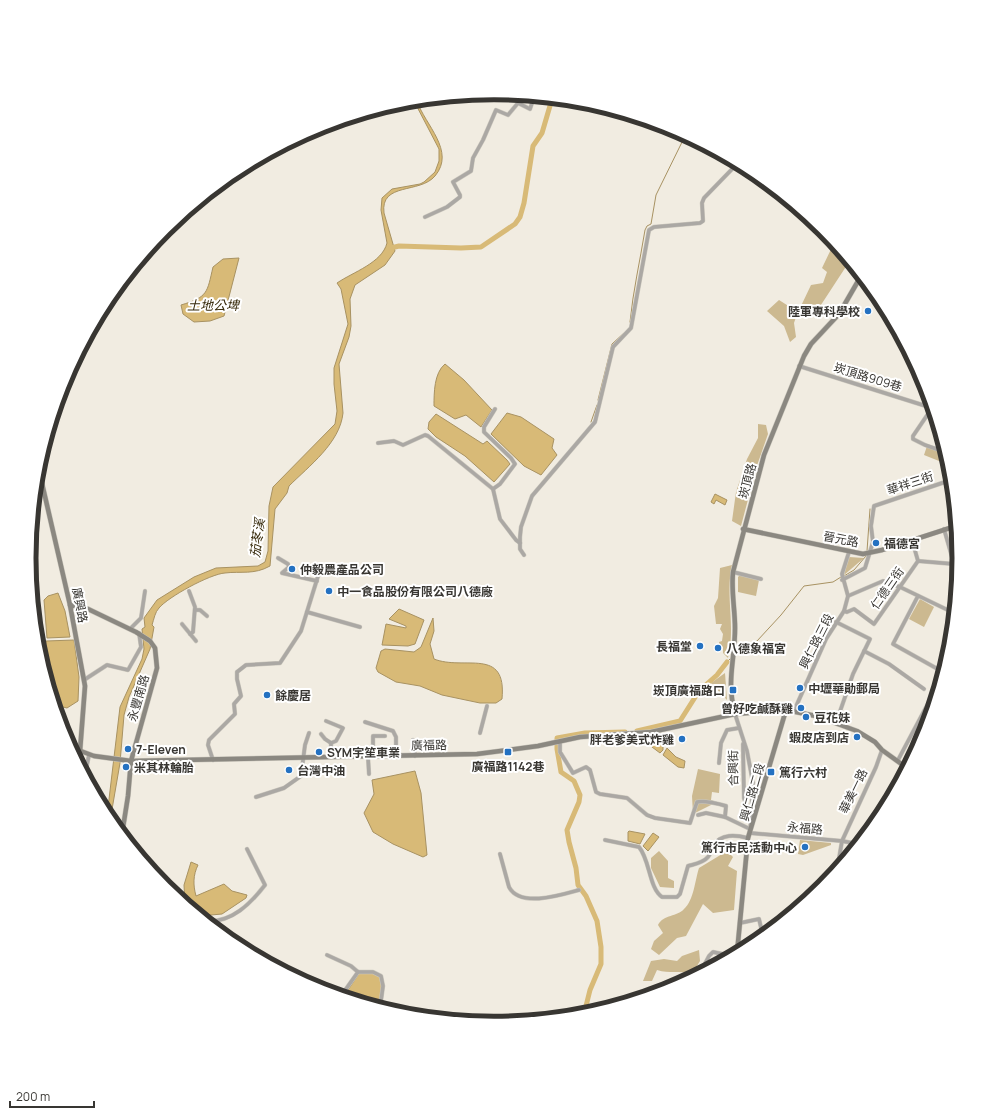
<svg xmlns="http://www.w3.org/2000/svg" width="988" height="1117" font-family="Manrope,'Noto Sans TC',sans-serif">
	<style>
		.green { fill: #ccb990 }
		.water { fill: #d8ba77; stroke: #a89262 }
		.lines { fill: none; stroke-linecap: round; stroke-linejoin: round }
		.stream { stroke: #a89262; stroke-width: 1 }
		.river { stroke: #d8ba77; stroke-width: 5 }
		.street-casing { stroke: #ccc8be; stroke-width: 4.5 }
		.secondary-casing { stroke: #ccc8be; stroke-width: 5.5 }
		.street { stroke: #aba8a4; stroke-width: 3.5 }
		.secondary { stroke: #8b8881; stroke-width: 4.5 }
		.poi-dot { fill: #2471c1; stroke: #fff; stroke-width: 1.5 }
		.labels { text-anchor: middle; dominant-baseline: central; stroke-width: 4; stroke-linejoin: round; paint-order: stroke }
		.poi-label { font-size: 12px; font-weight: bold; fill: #383632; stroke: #fff; text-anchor: start }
		.street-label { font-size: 12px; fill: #383632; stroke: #fff }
		.water-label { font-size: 13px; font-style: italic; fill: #372a0b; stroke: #fff }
		.rim { fill: none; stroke: #383632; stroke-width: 5 }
	</style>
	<rect width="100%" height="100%" fill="#f1ece1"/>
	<g class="green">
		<polygon points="834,243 849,262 817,311 811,314 801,306 811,285 823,283 827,272 822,268"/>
		<polygon points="779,300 790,307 796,317 794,323 796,337 790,342 784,326 767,311"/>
		<polygon points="758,424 766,425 768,434 752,480 749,484 750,492 741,526 732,521 736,492 747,459 758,438"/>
		<polygon points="927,446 946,453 949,465 924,455"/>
		<polygon points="849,557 864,558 844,575 844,574"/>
		<path d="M732,565c-7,31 4,62 -4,93l-5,-5v-6l-4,-2v-3l3,-1 1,-7 -3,-5 2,-5h-6l-2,-18 4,-8 2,-30z"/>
		<polygon points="740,575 759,580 756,596 738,592 738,577"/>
		<polygon points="920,599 934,607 924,627 909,619"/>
		<polygon points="725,673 727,700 711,683"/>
		<polygon points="698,769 720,774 719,793 712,792 711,800 717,802 693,814 692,796"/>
		<polygon points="800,840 831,843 831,845 803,855 798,854"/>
		<polygon points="659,851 668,861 668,878 674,881 674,888 660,887 651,868 651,858"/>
		<path d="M727,851l6,6 -5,9 9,5 -3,39 -21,3 -10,-9 -17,32 -9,2 -18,17 -8,-6 3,-8 9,-8 -5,-8c6,-11 19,-8 26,-16 10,-9 11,-29 15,-41z"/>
		<path d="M699,950l1,11 -8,13c-14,-4 -22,0 -35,-4l-5,11h-9l8,-20 13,-2 13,2 5,-5z"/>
	</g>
	<g class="water">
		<path d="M414,101h3c8,24 39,50 18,75 -15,18 -55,6 -51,37l11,38 -10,14 -30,20 -5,14 1,27 -2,11 -10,27 4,49c-3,30 -34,53 -54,73l-2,7 -12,16 -5,57c-16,9 -29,5 -45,7 -15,1 -57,24 -66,35 -4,4 -5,11 -7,17l2,2 -4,22 -21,48 -5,18 -4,48 -10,58 -3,-5 13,-109 22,-48 2,-10 -2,-20 3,-2 -1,-9 13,-18 37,-23 22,-9 42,-2 7,-4 3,-11 1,-45 4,-19 62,-63 2,-13 -3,-27v-16l14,-44 -7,-35 -4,-6c16,-11 45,-20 50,-40l-6,-33 1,-12 10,-9 28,-5 4,-2 11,-10 4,-11v-12z"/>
		<path d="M239,258l-15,58 -14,5 -16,1 -11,-8 -2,-9c27,-8 26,-12 32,-38l10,-8z"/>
		<path d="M445,364l19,16 28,30 -11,17 -15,-12 -11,4 -21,-13c0,-13 0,-33 11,-42z"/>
		<polygon points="507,413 521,417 554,439 552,448 557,455 541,475 524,466 491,434"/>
		<polygon points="436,414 483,444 487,441 507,460 510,464 494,482 465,456 436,437 428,429 429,422"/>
		<polygon points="715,494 727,500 725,505 716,500 714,504 711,502"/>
		<polygon points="58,593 65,611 70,637 47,638 44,600 48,596"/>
		<polygon points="399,609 424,620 415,644 408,646 382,645 386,624 406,628 406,626 389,619"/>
		<path d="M433,618l1,13 -4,13 4,15c30,12 73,-13 68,40l-6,4h-16l-38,-8 -22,-9 -24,-4 -18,-10 -2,-4 5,-17 4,-2 29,3 7,-5z"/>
		<polygon points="74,640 79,677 78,701 67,708 55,705 44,668 46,641"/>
		<polygon points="650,736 657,737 663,741 663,750 660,753 644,741 645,738"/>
		<polygon points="667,748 676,757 685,761 684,768 678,767 663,755"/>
		<polygon points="415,771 421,793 427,855 423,857 393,844 373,832 364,813 374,794 372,780"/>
		<polygon points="629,831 645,834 640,844 628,841 628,832"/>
		<polygon points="653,833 659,837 648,851 643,846"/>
		<path d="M191,862l7,3c-5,10 -5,20 -2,31l28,-12 8,7 15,4 -1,3 -24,16 -22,2 -15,-12 -1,-19z"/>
		<polygon points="360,972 376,973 383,981 379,1007 344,996"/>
	</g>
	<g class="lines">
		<g class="stream">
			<path d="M630,322c3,-31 10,-61 15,-92l2,-4 4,-2 5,-29 29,-59"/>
			<polyline points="598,400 612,344 624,333"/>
			<polyline points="591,422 597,405"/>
			<polyline points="867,551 870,509"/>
			<polyline points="844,576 854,570 866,556"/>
			<polyline points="736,655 757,641 781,615 804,586 833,582 841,577"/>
			<polyline points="727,662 731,658"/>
		</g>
		<g class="river">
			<polyline points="391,248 399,246 461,248 481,247 515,224 520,217 524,203 533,146 542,133 552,99"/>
			<polyline points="637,731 680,721 699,691 717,675 727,662"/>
			<polyline points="584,1014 590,990 601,964 601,947 597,921 586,896 578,885 576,868 569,842 567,830 579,802 580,795 574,781 561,772 557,749 557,738 585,733 625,732"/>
		</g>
		<defs>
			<g id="street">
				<polyline points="425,217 447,207 460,197 460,195 453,182 471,171 473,158 483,140 496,110 508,115 518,103 530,109 534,97"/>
				<polyline points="799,366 929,407 930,411 913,436 913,439 925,445 945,452"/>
				<polyline points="378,443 394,441 403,445 425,435 428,436 493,489 500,519 516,540 520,543"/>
				<polyline points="493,489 500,484 515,464 511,458 484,432 484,427 495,409"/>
				<polyline points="944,529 954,564 958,569"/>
				<polyline points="524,555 520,549 520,537 521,527 532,496 595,422 613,347 631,328 649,230 654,227 700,223 703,221 702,203 704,198 737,164"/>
				<polyline points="278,558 288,564 289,567 282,573 317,581"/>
				<polyline points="918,561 954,564 959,562"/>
				<polyline points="733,572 761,579"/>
				<polyline points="842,580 865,568 873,542 871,526 874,506 951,480"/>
				<polyline points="189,591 195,607 193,632 190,634"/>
				<polyline points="848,596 883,581 900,587 954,613"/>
				<polyline points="918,596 893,644 943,672"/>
				<polyline points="195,610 200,610 207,616"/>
				<polyline points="844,611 847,612 854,609 874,624 918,561 912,540"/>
				<polyline points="307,612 360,627"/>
				<polyline points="836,622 870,639 853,674 836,723"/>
				<polyline points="182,624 196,641"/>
				<polyline points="130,629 141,618 145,591"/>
				<polyline points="864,651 889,664 924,689"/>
				<polyline points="84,680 107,665 128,670 141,647 139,633"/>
				<polyline points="794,711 826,639 844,611 848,596 842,574 849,552"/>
				<polyline points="735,714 747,751 753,783 750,833 842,841 858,844"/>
				<polyline points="326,721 343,728 336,741 331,743"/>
				<polyline points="365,722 393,731 396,737 396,756"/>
				<polyline points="480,733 487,706"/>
				<polyline points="321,734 325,739 331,743"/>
				<polyline points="413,740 415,756"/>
				<path d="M560,742v10l13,21 13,-6 4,3 6,22 4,2 27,4 20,17 8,3 35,5 7,-21c6,-2 23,2 29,4l-1,11 25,12"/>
				<polyline points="743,744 744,798 750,817"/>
				<polyline points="331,757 331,743"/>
				<polyline points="368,757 369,774"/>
				<polyline points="373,757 373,736 385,736"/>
				<polyline points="213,760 208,745 209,740 235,714 234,704 241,696 237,679 237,672 246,665 280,663 301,631 319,573"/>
				<polyline points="898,760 940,681"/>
				<polyline points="719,763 721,743 727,730 739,728"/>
				<polyline points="85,775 89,755"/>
				<polyline points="256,797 284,788 301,776 305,745 309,733"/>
				<polyline points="698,815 706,813 725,817"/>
				<path d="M605,840l34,7c11,13 10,41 23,50h15l3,-3 8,-28c7,-2 15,-3 20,-9 3,-3 3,-8 5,-11 8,-13 23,-11 35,-8"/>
				<path d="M500,854l9,33c11,21 52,8 70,3"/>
				<polyline points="837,870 842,841 876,767 882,750"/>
				<path d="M206,921c26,2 45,-18 59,-36l-18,-36"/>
				<polyline points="740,923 759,919 763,936"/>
				<polyline points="327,955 351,966 358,972"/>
				<polyline points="700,973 709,956 713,952 732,956"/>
				<polyline points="341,996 358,972 373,972 381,976 383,986 380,1008"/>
			</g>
			<g id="secondary">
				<polyline points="38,466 70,605 85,686 80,751"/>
				<polyline points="743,529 863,554 882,550 956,526"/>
				<polyline points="70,605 88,609 136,632 150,641 155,648 157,668 131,761 128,796 122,834"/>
				<path d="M735,714c-9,-34 0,-53 0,-86 0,-19 -4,-37 -2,-56l31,-117 40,-99 7,-12 28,-30 22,-38"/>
				<polyline points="70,747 94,756 131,761 477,754 538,746 580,737 651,732 735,714 786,710 816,716 857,731 875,742 882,750 907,768"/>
				<polyline points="737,953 748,838 786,710"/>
			</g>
		</defs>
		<use href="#street" class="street-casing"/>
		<use href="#secondary" class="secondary-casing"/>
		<use href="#street" class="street"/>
		<use href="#secondary" class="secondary"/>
	</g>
	<g class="poi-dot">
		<circle cx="868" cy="311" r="4"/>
		<circle cx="876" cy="543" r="4"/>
		<circle cx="292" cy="569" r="4"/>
		<circle cx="329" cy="591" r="4"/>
		<circle cx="700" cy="646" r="4"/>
		<circle cx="718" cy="648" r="4"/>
		<circle cx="800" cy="688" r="4"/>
		<rect x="729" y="686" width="8" height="8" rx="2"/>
		<circle cx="267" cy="695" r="4"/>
		<circle cx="801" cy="708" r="4"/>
		<circle cx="806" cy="717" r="4"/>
		<circle cx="857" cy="737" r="4"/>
		<circle cx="682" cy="739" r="4"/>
		<circle cx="128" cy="749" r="4"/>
		<circle cx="319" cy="752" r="4"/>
		<rect x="504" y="748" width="8" height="8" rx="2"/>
		<circle cx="126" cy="767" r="4"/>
		<circle cx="289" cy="770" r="4"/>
		<rect x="767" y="768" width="8" height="8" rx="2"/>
		<circle cx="805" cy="847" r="4"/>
	</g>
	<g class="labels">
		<g class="poi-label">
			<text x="860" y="311" text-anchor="end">陸軍專科學校</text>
			<text x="884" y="543">福德宮</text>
			<text x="300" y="569">仲毅農產品公司</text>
			<text x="337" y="591">中一食品股份有限公司八德廠</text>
			<text x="692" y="646" text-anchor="end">長福堂</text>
			<text x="726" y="648">八德象福宮</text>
			<text x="808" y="688">中壢華勛郵局</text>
			<text x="725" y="690" text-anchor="end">崁頂廣福路口</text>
			<text x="275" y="695">餘慶居</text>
			<text x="793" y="708" text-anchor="end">曾好吃鹹酥雞</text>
			<text x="814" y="717">豆花妹</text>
			<text x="849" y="737" text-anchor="end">蝦皮店到店</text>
			<text x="674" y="739" text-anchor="end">胖老爹美式炸雞</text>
			<text x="136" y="749">7-Eleven</text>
			<text x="327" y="752">SYM宇笙車業</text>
			<text x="508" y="766" text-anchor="middle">廣福路1142巷</text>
			<text x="134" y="767">米其林輪胎</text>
			<text x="297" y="770">台灣中油</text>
			<text x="779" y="772">篤行六村</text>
			<text x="797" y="847" text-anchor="end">篤行市民活動中心</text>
		</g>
		<g class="street-label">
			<text transform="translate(868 377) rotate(17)">崁頂路909巷</text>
			<text transform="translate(747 481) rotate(-75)">崁頂路</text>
			<text transform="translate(910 483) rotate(-18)">華祥三街</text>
			<text transform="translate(841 539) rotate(11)">晉元路</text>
			<text transform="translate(887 588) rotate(-55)">仁德三街</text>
			<text transform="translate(80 605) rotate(79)">廣興路</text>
			<text transform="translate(816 641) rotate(-63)">興仁路三段</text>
			<text transform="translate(138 698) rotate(-74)">永豐南路</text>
			<text transform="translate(429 745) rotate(-1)">廣福路</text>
			<text transform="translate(733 768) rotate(-91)">合興街</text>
			<text transform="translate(853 791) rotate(-64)">華美一路</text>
			<text transform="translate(752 792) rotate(-74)">興仁路二段</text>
			<text transform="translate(805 828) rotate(5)">永福路</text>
		</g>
		<g class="water-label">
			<text x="213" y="305">土地公埤</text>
			<text transform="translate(257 538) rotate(-82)">茄苳溪</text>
		</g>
	</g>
	<path d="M0 0H988V1117H0ZM36 558a458 458 0 1 1 916 0a458 458 0 1 1-916 0Z" fill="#fff" fill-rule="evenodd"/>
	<path class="rim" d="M36 558a458 458 0 1 1 916 0a458 458 0 1 1-916 0Z"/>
	<path d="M10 1101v6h84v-6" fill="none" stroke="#383632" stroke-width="2"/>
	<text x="16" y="1101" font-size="12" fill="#383632" stroke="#ffffff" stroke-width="3" paint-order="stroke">200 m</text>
</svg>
